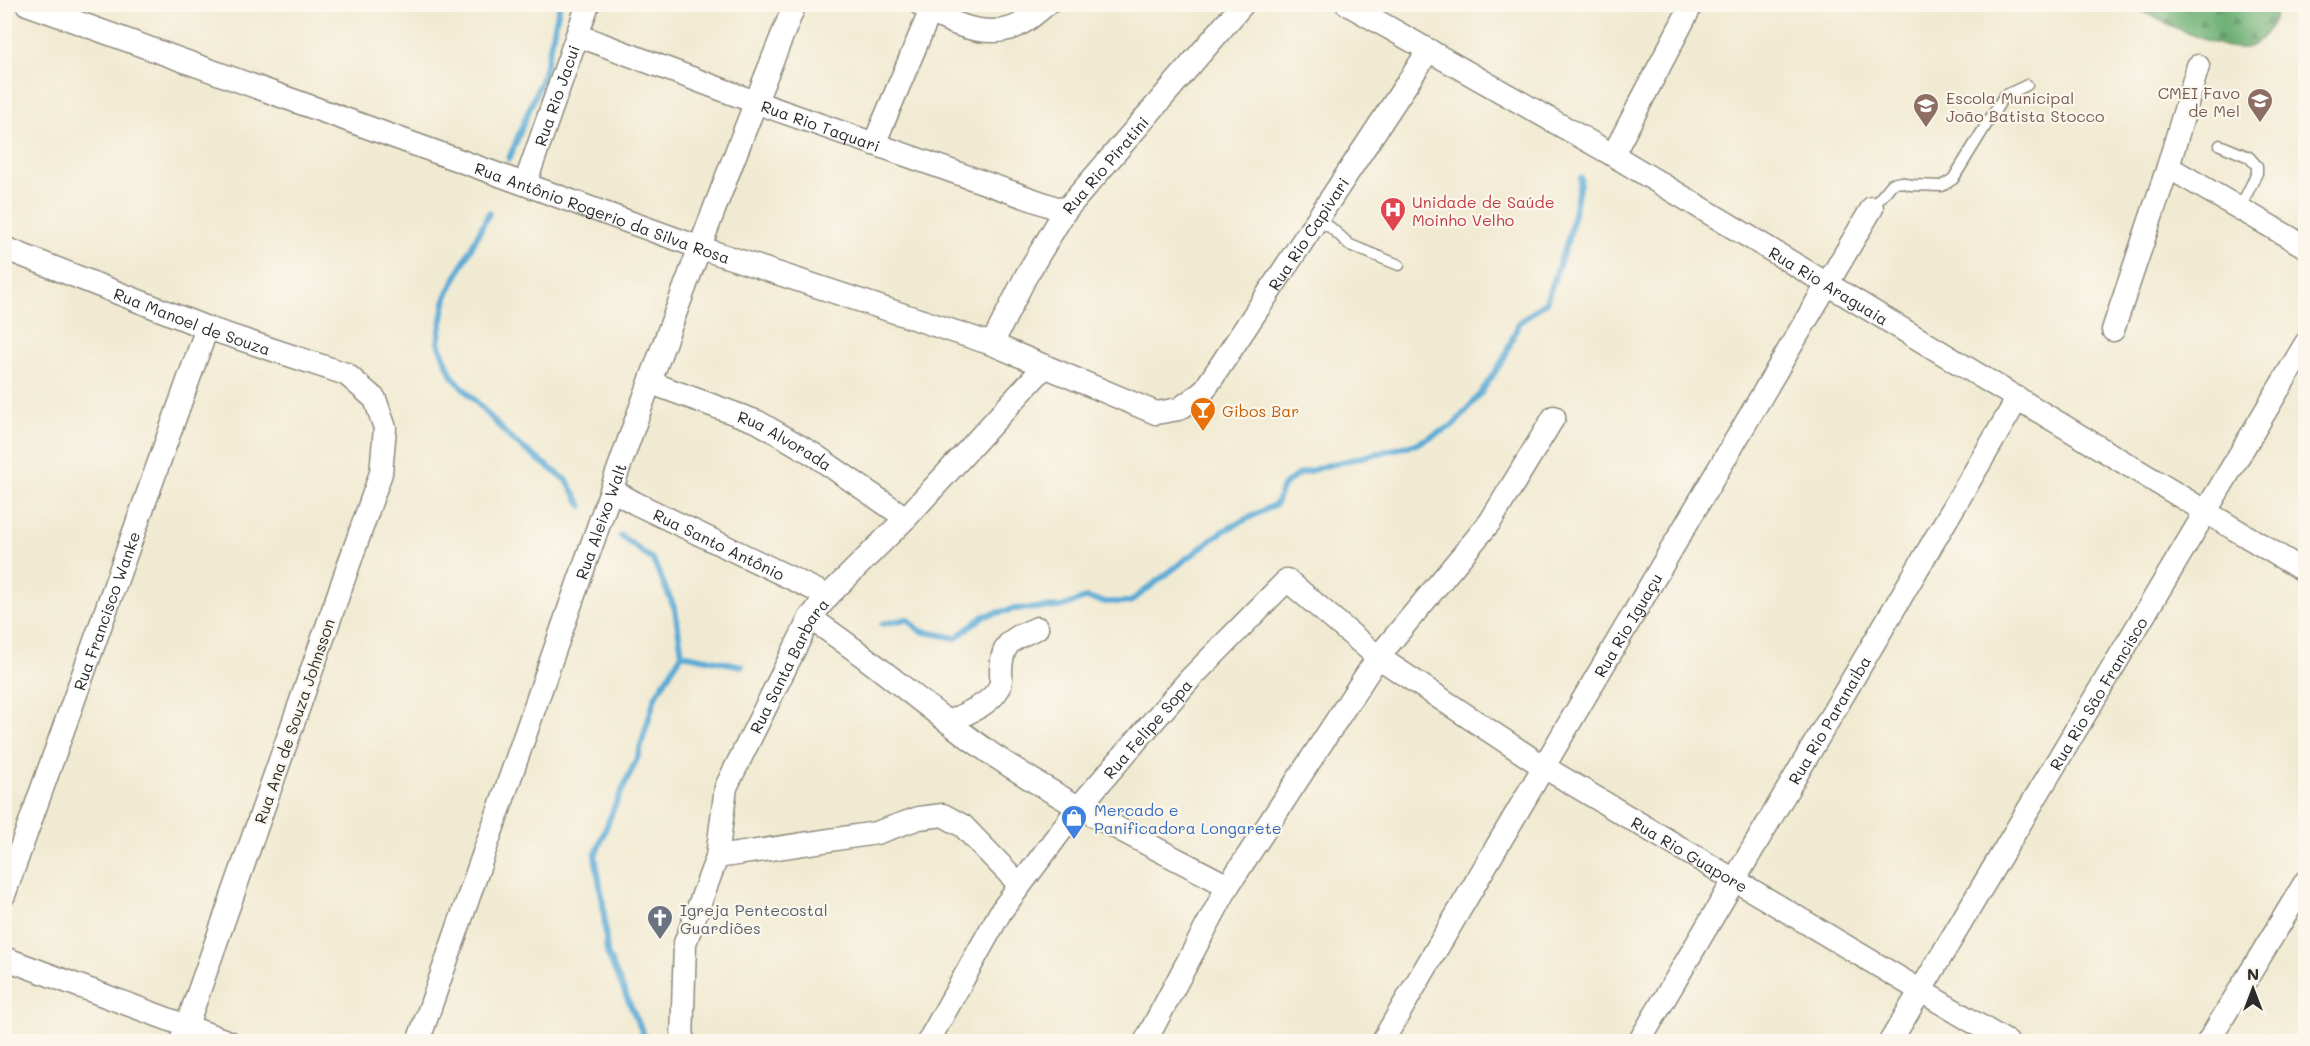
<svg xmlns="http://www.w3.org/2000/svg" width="2310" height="1046" font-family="Mali,sans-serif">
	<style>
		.forest { fill: url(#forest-firs); stroke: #4c6e50; stroke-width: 1.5 }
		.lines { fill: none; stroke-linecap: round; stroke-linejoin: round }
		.stream { stroke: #5aaad5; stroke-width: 6 }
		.service-casing { stroke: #8e8a7e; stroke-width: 13 }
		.minor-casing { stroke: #8e8a7e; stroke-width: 25 }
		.service { stroke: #fff; stroke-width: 10 }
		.minor { stroke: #fff; stroke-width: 22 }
		.labels { text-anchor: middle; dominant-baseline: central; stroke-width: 4.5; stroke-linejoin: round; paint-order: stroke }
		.education-label { font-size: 16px; fill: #785e54; stroke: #fbf7ec; text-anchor: end }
		.street-label { font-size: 16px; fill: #2b2b2b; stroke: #fbf7ec }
		.health-label { font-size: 16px; fill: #be3a42; stroke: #fbf7ec; text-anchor: start }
		.food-label { font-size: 16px; fill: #c56008; stroke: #fbf7ec; text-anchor: start }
		.shop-label { font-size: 16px; fill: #366cbe; stroke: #fbf7ec; text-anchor: start }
		.worship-label { font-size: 16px; fill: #5b616d; stroke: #fbf7ec; text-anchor: start }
	</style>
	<defs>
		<pattern id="forest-firs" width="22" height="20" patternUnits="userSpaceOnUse" patternTransform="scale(1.5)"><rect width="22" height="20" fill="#6db074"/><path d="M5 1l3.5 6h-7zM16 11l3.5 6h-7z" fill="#5a8f5f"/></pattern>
	</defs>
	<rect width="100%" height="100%" fill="#fbf7ec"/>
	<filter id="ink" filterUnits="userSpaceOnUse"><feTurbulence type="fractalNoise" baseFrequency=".0167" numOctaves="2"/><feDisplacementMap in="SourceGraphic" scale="12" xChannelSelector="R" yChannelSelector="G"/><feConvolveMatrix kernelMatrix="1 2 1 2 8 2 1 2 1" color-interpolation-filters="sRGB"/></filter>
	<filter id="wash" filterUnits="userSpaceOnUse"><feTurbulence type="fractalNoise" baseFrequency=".008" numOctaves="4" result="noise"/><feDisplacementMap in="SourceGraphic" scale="24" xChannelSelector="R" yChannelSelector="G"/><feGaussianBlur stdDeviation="1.35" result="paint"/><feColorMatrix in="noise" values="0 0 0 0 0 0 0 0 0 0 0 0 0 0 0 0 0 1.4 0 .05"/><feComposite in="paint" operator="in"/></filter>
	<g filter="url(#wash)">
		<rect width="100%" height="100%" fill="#f1ead2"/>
		<path class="forest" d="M2129,5h150c-4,14 -13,34 -28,41 -24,12 -98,-30 -122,-41z"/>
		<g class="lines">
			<g class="stream">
				<polyline points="509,159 544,73 560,4"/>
				<polyline points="489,213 446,297 438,342 452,376 511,439 567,481 582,506"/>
				<polyline points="621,536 653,560 675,609 682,654 655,697 638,756 613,810 595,856 603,903 607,953 647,1042"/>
				<polyline points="882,624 908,619 920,631 956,638 984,616 1014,609 1061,607 1085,598 1106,602 1130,602 1223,531 1276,504 1283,486 1297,475 1325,466 1416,444 1454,425 1480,394 1503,360 1519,323 1546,302 1570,233 1581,178"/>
				<polyline points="682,654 742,666"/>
			</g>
		</g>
	</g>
	<g filter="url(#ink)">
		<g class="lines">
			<defs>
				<g id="service">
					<polyline points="2220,145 2249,157 2257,166 2257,173 2240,208"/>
					<polyline points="1872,208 1892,184 1901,182 1911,185 1942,186 1953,179 2004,96 2027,85"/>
					<polyline points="1316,221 1330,227 1350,245 1399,265"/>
				</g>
				<g id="minor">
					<path id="s1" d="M27,4l674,244 291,96 164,69 23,-4 24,-17 226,-342"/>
					<path d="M920,4c25,18 62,34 92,24 12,-4 25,-16 35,-24"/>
					<path id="s2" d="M1347,4l266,151 693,417"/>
					<path id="s3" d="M577,35l178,67 310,109"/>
					<polyline points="874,144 930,12"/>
					<polyline points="1613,155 1692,4"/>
					<polyline points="2168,167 2306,247"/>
					<path id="s4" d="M525,184l63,-180"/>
					<path id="s5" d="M4,248l203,80 139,46 29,25 10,29 -4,45 -200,569"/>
					<polyline points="2113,330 2168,167 2198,66"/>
					<path id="s6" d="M992,344l34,-68 39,-65 178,-207"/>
					<path id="s7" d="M651,383l107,39 55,32 93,64"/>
					<path id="s8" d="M612,490l23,13 193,93"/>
					<path d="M810,618c64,42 120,94 183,137 75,50 155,89 235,131"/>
					<path d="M949,722c17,-9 41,-17 50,-34 3,-5 2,-12 2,-18 1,-29 12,-31 36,-42"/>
					<polyline points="717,857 876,833 919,818 943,815 963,826 1020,885"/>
					<path id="s9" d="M4,895l203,-567"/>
					<polyline points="4,958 229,1042"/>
					<path id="s10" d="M418,1042c122,-347 238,-697 377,-1038"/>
					<path id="s11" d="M682,1042l3,-99 32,-86 9,-70 84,-169 18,-22 78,-78 139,-152"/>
					<path id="s12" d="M928,1042l73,-131 77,-103 111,-128 98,-100 91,77 166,110 463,275"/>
					<polyline points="1145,1042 1228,886 1378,657 1490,522 1554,417"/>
					<path id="s13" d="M1382,1042l490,-834"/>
					<path id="s14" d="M1639,1042l379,-644"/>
					<path id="s15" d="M1890,1042l416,-699"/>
					<polyline points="2208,1042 2306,881"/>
				</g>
			</defs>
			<use href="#service" class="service-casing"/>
			<use href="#minor" class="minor-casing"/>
			<use href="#service" class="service"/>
			<use href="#minor" class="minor"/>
		</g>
	</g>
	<defs>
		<symbol id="school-pin" viewBox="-11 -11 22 30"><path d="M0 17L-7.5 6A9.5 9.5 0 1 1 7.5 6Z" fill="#8d6e63" stroke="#fbf7ec"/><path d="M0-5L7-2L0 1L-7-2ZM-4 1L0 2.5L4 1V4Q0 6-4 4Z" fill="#fff"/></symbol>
		<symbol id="hospital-pin" viewBox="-11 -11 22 30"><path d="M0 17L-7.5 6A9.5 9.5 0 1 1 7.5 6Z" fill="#e0444e" stroke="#fbf7ec"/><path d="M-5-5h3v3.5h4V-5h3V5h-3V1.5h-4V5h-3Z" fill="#fff"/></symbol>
		<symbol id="bar-pin" viewBox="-11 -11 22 30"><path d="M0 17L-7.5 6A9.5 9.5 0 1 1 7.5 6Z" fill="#e8710a" stroke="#fbf7ec"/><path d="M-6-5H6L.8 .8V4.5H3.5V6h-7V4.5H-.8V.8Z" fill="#fff"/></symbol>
		<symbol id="shop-pin" viewBox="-11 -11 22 30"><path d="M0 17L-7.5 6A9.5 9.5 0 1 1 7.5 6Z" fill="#3f7fe0" stroke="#fbf7ec"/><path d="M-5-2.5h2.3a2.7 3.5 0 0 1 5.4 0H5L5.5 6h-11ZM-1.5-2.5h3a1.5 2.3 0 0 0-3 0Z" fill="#fff"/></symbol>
		<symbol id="church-pin" viewBox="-11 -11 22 30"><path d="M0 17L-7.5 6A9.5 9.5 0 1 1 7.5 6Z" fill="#6b7280" stroke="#fbf7ec"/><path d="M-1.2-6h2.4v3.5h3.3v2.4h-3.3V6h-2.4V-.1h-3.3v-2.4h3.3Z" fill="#fff"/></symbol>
	</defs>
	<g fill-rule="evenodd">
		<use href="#school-pin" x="2245" y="86" width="30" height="40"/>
		<use href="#school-pin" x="1911" y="91" width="30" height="40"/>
		<use href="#hospital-pin" x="1378" y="195" width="30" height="40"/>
		<use href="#bar-pin" x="1188" y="395" width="30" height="40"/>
		<use href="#shop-pin" x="1059" y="803" width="30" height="40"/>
		<use href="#church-pin" x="645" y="903" width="30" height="40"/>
	</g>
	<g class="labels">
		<g class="education-label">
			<text x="2240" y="92">CMEI Favo<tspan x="2240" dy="18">de Mel</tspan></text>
			<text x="1946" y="97" text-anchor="start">Escola Municipal<tspan x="1946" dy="18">João Batista Stocco</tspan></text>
		</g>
		<g class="street-label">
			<text stroke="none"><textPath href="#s4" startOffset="94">Rua Rio Jacui</textPath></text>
			<text stroke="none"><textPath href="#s3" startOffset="260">Rua Rio Taquari</textPath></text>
			<text stroke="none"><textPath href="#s6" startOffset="213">Rua Rio Piratini</textPath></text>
			<text stroke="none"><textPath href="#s1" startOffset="612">Rua Antônio Rogerio da Silva Rosa</textPath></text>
			<text stroke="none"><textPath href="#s1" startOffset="1444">Rua Rio Capivari</textPath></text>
			<text stroke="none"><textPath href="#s2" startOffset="558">Rua Rio Araguaia</textPath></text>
			<text stroke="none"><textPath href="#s5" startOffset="202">Rua Manoel de Souza</textPath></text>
			<text stroke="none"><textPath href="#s7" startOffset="146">Rua Alvorada</textPath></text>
			<text stroke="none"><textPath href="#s10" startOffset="552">Rua Aleixo Walt</textPath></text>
			<text stroke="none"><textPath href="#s8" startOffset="120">Rua Santo Antônio</textPath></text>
			<text stroke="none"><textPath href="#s9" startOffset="302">Rua Francisco Wanke</textPath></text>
			<text stroke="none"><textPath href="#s13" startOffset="484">Rua Rio Iguaçu</textPath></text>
			<text stroke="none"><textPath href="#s11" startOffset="398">Rua Santa Barbara</textPath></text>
			<text stroke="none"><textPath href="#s15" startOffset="406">Rua Rio São Francisco</textPath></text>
			<text stroke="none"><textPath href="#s14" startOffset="374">Rua Rio Paranaiba</textPath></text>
			<text transform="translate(294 721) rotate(-71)">Rua Ana de Souza Johnsson</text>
			<text stroke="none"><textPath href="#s12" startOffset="384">Rua Felipe Sopa</textPath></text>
			<text stroke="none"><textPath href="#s12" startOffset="1076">Rua Rio Guapore</textPath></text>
		</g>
		<g class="health-label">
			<text x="1412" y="201">Unidade de Saúde<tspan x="1412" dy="18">Moinho Velho</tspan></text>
		</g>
		<g class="food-label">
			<text x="1222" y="410">Gibos Bar</text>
		</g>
		<g class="shop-label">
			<text x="1094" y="809">Mercado e<tspan x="1094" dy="18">Panificadora Longarete</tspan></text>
		</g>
		<g class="worship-label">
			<text x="680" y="909">Igreja Pentecostal<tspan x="680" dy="18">Guardiões</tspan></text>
		</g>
	</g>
	<rect width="2310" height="1046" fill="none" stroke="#fbf7ec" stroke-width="24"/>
	<g transform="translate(2253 989)" stroke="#fbf7ec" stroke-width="4.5" paint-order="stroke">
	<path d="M0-4.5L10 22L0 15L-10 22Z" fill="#2b2b2b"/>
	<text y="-9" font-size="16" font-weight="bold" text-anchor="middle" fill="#2b2b2b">N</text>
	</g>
</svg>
